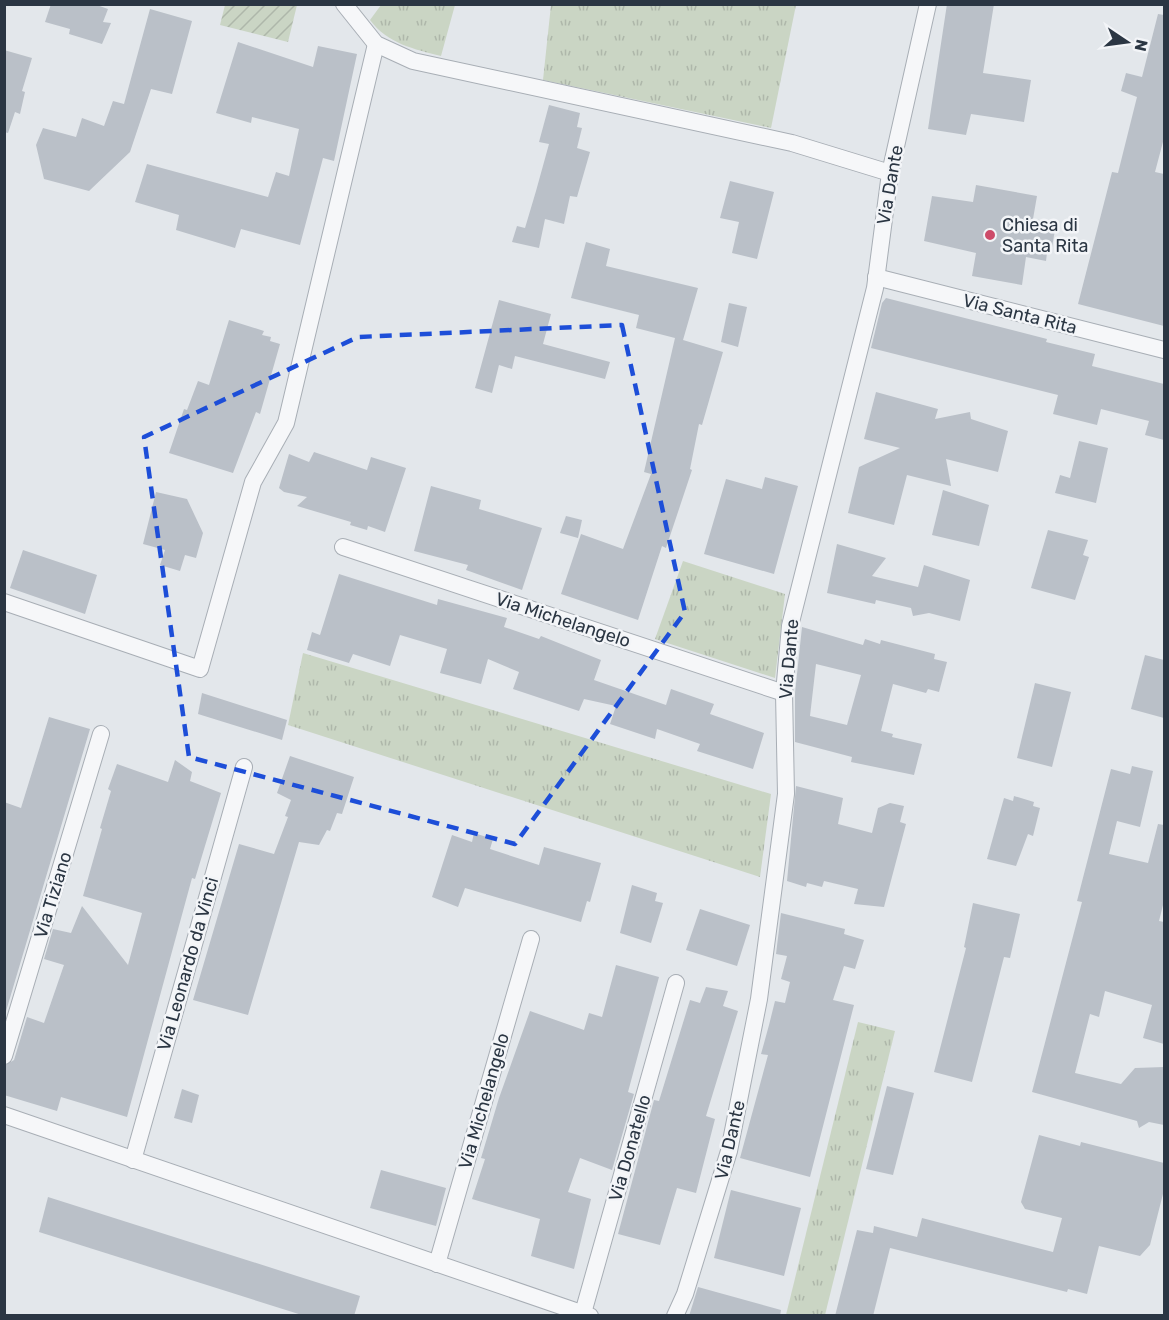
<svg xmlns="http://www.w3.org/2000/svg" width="1169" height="1320" font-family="Rubik,sans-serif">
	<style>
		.grass { fill: url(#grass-tufts) }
		.garden { fill: url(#garden-furrows) }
		.building { fill: #bac0c8; fill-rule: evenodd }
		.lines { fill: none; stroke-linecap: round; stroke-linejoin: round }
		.minor-casing { stroke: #a8aeb5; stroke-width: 18 }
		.minor { stroke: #f6f7f9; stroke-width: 16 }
		.marked { fill: none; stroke: #1d4ed8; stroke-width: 4.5; stroke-dasharray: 12 8; stroke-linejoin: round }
		.poi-dot { fill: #cd4b69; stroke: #f3f5f8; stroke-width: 2 }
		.labels { text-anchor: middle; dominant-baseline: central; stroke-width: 5; stroke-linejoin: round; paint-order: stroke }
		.street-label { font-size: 18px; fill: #2b3643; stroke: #f3f5f8 }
		.poi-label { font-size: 18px; fill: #2b3643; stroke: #f3f5f8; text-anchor: start }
	</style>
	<defs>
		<pattern id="grass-tufts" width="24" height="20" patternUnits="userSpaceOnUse" patternTransform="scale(1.5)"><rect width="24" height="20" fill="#cad5c4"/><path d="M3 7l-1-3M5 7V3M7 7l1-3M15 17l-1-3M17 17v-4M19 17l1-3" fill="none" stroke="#aeb7aa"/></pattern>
		<pattern id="garden-furrows" width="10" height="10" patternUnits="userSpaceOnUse" patternTransform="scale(1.5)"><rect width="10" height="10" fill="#cad5c4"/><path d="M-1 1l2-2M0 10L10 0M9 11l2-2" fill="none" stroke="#aeb7aa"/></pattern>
	</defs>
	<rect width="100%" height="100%" fill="#e3e7eb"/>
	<g class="grass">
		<path d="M381,5h74l-14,51c-27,-7 -53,-12 -71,-36z"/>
		<polygon points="551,5 796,5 771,128 543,80"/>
		<polygon points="683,561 785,594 775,678 655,639"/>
		<polygon points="303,653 771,794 760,877 288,725"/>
		<polygon points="858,1022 895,1031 825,1315 786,1315"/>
	</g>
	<polygon class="garden" points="225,5 297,5 288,42 220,25"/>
	<g class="building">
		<polygon points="51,4 94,4 108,9 103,22 111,23 102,44 69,34 70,29 45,22"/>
		<polygon points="947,4 994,4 983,73 1031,80 1024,122 971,114 966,135 928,129"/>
		<polygon points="150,9 192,21 172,94 151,89 130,152 89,191 44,179 36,145 43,128 76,137 82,118 104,126 113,101 124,104"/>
		<polygon points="1158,14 1164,15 1164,138 1155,172 1164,174 1164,326 1078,304 1112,172 1118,173 1137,97 1121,91 1126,73 1142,77"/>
		<polygon points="238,42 313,67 318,46 357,54 334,161 323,158 300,245 241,229 235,248 176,230 179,215 135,202 147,164 268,197 276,172 289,176 299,129 252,117 251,123 216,113"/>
		<polygon points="4,50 32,58 22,91 25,92 20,114 15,112 8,133 4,132"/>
		<polygon points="549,105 580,113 577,127 582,128 577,148 590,152 577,197 570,196 564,224 545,219 539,248 512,242 517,226 525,228 536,191 549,144 539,142"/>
		<polygon points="730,181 774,192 757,259 732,253 739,222 720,218"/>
		<polygon points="976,185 1037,196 1033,219 1053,222 1052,229 1055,230 1051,253 1047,253 1046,261 1026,257 1022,285 972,276 976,253 924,241 932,196 973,202"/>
		<polygon points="586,242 610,249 606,266 698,288 683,340 723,352 702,425 699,424 690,469 692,470 666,548 662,546 638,620 561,594 581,534 623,549 651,474 644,472 675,338 636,328 639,315 571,298"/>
		<polygon points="886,298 1047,339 1046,342 1095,354 1092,366 1164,384 1164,440 1145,435 1149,421 1101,409 1097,425 1053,414 1058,395 871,348 882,303"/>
		<polygon points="499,300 551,314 543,344 610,362 605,379 515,356 512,369 499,365 492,393 475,388"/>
		<polygon points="729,303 747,307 738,347 721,342"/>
		<polygon points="229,320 264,331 262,335 271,337 270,341 280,344 260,414 256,412 233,473 169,453 184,409 187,410 198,381 209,385"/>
		<polygon points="876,392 938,409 935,419 970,412 971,419 1008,431 998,472 946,459 951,486 907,475 894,525 848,513 859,467 900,448 864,439"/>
		<polygon points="1079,441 1108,448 1096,503 1055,493 1060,475 1070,478"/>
		<polygon points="314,452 367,470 371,457 406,468 385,532 368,526 367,530 350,525 351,522 297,506 307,497 284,492 279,488 289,454 309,462"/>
		<polygon points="765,477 798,486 774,574 704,554 726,479 762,489"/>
		<polygon points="431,486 481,500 479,509 542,528 522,590 466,570 468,565 414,551"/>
		<polygon points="943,490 989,505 979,546 932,535"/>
		<polygon points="156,492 187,499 203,533 196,558 185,555 180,571 160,565 165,550 143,544"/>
		<polygon points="566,516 582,520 578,538 560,533"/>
		<polygon points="1048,530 1088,540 1083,555 1089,557 1075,600 1031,588"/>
		<polygon points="837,544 886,558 872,576 918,587 924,565 970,580 960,621 929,613 913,616 911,608 876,600 875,604 827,593"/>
		<polygon points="23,550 97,575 85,614 10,588"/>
		<polygon points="339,574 437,605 438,599 507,618 504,627 539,639 541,636 601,660 594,680 666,705 671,689 714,704 710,714 764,733 753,769 697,751 700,744 657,729 655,739 610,724 616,706 584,699 579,711 513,689 519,672 488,659 481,684 440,673 447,649 400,635 390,666 353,654 349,663 307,650 312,632 320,635"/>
		<path d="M802,627l61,18 2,-6 15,5 1,-4 54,14 -1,5 13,3 -8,30 -11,-3 -2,4 -33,-9 -12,47 12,3 -1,3 30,7 -8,31 -63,-13 1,-5 -57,-15v-49zM816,664l45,11 -14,50 -37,-9z"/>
		<polygon points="1145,655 1164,660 1164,718 1131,709"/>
		<polygon points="1035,683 1071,692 1052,767 1017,758"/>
		<polygon points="202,693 287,720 282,740 198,714"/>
		<polygon points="49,717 90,729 4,1018 4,802 21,808"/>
		<polygon points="290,756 354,777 342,814 337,813 330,831 327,830 319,845 299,842 248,1015 193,1000 239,844 274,854 288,817 285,816 291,800 277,793"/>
		<polygon points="175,760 192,772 190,781 221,793 195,879 192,878 127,1117 61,1097 57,1111 4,1095 4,1066 14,1060 27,1017 44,1023 64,965 44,959 53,929 71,933 82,906 128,965 142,913 83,896 102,829 100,828 111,791 108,789 117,764 168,782"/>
		<polygon points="1132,766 1153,771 1140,827 1117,821 1109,854 1148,863 1158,824 1164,825 1164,901 1159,921 1164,922 1164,1044 1143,1038 1152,1005 1105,991 1099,1017 1090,1014 1075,1073 1121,1084 1135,1068 1164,1067 1164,1125 1149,1122 1139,1128 1137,1121 1032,1092 1082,902 1077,901 1111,769 1130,774"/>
		<polygon points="796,786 843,798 838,824 872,833 878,808 890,803 904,806 900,822 906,824 884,907 854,904 858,889 824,881 822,887 807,883 806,887 787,881"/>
		<polygon points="1014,796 1034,802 1033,806 1040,808 1033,836 1028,834 1016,866 987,859 1004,798 1013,801"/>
		<polygon points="474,833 493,839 490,849 539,865 544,847 601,863 590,902 587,901 581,922 465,888 458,907 432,897 452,835 472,842"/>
		<polygon points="632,885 657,893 655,901 663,903 651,943 620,933"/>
		<polygon points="973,903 1020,914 1010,958 1004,957 972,1082 934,1072 966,948 964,947"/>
		<polygon points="700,909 750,925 737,966 686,950"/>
		<polygon points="781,913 845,929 844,934 864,940 855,969 844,966 833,1000 854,1005 810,1177 740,1158 768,1055 761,1054 769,1025 775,1001 785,1003 790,982 781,979 787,956 776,954"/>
		<polygon points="616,965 659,977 628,1092 634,1094 612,1170 580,1158 568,1192 591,1199 574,1269 531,1256 540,1219 472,1199 485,1159 481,1158 499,1098 530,1011 584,1030 589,1013 602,1017"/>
		<polygon points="706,987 728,991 723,1006 738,1011 706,1116 715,1119 696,1193 677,1188 660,1245 618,1234 654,1100 659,1101 690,1000 700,1003"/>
		<polygon points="887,1086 914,1093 893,1175 866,1169"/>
		<polygon points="182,1089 199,1095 192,1123 174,1118"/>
		<polygon points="1039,1135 1080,1146 1081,1142 1164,1163 1164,1190 1150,1245 1140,1256 1099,1246 1087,1294 1068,1289 1067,1292 890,1248 873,1316 835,1316 857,1230 873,1233 874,1226 917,1237 922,1218 1053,1252 1062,1218 1025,1209 1021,1202"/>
		<polygon points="381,1170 446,1188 436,1226 370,1208"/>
		<polygon points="731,1190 801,1208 784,1276 714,1258"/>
		<polygon points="48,1197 360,1296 354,1316 305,1316 39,1232"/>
		<polygon points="698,1287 781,1310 780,1316 689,1316"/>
	</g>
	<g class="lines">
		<defs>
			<g id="minor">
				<polyline points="344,4 376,44 413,61 792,143 890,173"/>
				<polyline points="876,277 1164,350"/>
				<polyline points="343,547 784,693"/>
				<polyline points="4,602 200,669 253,482 286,423 376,44"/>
				<polyline points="4,1056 101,734"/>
				<polyline points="4,1115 590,1316"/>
				<polyline points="133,1160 244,767"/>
				<polyline points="437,1264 531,939"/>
				<polyline points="583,1313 676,983"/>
				<polyline points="675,1316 685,1294 729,1151 759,999 786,794 784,693 790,626 875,288 890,173 928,4"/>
			</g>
		</defs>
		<use href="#minor" class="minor-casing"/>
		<use href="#minor" class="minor"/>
	</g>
	<path class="marked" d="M622,325l63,287 -170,232 -326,-87 -45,-320 214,-100z"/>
	<circle class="poi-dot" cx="990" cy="235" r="6"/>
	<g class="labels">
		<g class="street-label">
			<text transform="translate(890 185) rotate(-80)">Via Dante</text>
			<text transform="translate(1020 314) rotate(14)">Via Santa Rita</text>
			<text transform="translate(563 620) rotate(18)">Via Michelangelo</text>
			<text transform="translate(789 659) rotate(-85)">Via Dante</text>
			<text transform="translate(53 895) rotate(-73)">Via Tiziano</text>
			<text transform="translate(188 964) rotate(-74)">Via Leonardo da Vinci</text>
			<text transform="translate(484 1101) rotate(-74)">Via Michelangelo</text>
			<text transform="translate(730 1140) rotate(-77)">Via Dante</text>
			<text transform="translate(630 1148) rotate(-74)">Via Donatello</text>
		</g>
		<g class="poi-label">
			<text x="1002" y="225">Chiesa di<tspan x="1002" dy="21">Santa Rita</tspan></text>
		</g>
	</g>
	<rect width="1169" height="1320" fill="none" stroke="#2b3643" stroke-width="12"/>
	<g transform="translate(1127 42) rotate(103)" stroke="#f3f5f8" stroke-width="4.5" paint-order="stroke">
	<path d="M0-4.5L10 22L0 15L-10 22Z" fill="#2b3643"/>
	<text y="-9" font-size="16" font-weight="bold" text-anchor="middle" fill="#2b3643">N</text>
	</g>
</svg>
